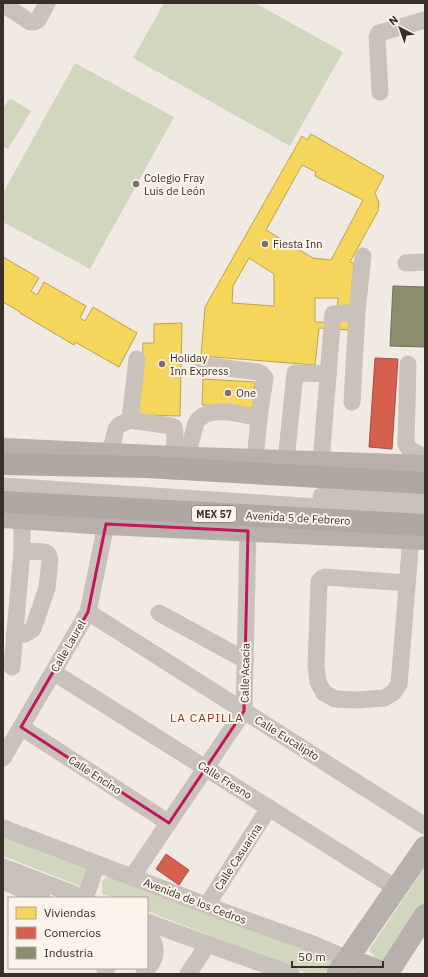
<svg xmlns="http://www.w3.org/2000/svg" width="428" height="977" font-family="'IBM Plex Sans',sans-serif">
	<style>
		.green { fill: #d1d6bc }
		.homes { fill: #f6d55c; stroke: #bea34d; fill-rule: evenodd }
		.shops { fill: #d6604d; stroke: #a75142 }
		.industry { fill: #8c8c6e; stroke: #737059 }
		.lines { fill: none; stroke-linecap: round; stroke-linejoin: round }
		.minor { stroke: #c9c2bb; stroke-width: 17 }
		.major { stroke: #b8b0aa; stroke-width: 22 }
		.highway { stroke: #afa8a2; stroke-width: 22 }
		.marked { fill: none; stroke: #c2185b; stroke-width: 3; stroke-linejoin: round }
		.poi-dot { fill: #7a706a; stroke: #fbf4eb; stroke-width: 1.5 }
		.labels { text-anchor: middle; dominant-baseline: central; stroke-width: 4; stroke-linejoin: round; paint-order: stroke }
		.shield { fill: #fbf4eb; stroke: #746963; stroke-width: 1 }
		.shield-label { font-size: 10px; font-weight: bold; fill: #3a2e29 }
		.poi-label { font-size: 11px; fill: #3a2e29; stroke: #fbf4eb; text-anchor: start }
		.street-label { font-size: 11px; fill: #3a2e29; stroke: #fbf4eb }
		.neighbourhood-label { font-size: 12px; letter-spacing: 1px; fill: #90371b; stroke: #fbf4eb }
	</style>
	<rect width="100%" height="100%" fill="#f0eae3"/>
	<g class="green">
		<polygon points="164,3 255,3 343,52 290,146 133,58"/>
		<polygon points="75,63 174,117 90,269 3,222 3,193"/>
		<polygon points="10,98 31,111 8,149 3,146 3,109"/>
		<polygon points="3,833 88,865 80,886 3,856"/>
		<polygon points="425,867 425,905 388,960 378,961 369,950"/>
		<polygon points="109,875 335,959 324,974 308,974 147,911 147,898 113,898 102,894 102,881"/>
	</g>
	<g class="homes">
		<path d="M311,134l73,42 -9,17 4,10 -1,8 -28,51 4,1 -6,67 -29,-2 -4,37 -114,-9 4,-49 97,-171 5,4zM302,165l14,7 -1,4 48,24 -32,60 -18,-2 -47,-28zM249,258l25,16v32l-42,-3 1,-17zM315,298h23l-1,25 -22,-1z"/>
		<polygon points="3,257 39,278 31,291 37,295 44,282 86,306 80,318 85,321 93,307 137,333 119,367 75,342 74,345 20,313 20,312 3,302"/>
		<polygon points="182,323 180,416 136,415 141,386 143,343 154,343 154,324"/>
		<polygon points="203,379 255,382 253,408 202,405"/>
	</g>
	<g class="shops">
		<polygon points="375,358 398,359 392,449 369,447"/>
		<polygon points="166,854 189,870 179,885 156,869"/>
	</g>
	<polygon class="industry" points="393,286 425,287 425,347 390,346"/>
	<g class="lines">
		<g class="minor">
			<polyline points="3,4 30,22 34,22 38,20 47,3"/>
			<polyline points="380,92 377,37 379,33 425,20"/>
			<polyline points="406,263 425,262"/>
			<polyline points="408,364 406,444 410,450 425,457"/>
			<polyline points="203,365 258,372 262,374 265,378 259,418"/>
			<polyline points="352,402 357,312 363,256"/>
			<polyline points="130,420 137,359"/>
			<polyline points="110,454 116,429 119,425 130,420 171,426 174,427 175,431 174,457"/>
			<path d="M187,457l8,-31c1,-3 2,-6 5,-8 13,-12 43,-4 59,0l-4,42"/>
			<polyline points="286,461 295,373 328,374"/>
			<polyline points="321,462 333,314 357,312"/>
			<polyline points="3,486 425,514"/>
			<polyline points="321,496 425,500"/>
			<polyline points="407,583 325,577 321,579 319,582 316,667 318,682 324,693 335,699 356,700 384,698 393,693 399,684 411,538"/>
			<polyline points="88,612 425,826"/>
			<polyline points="159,613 245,660"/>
			<polyline points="14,635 25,634 33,629 47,588 50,560 48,554 45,552 22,551"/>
			<polyline points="12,667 22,551 22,518"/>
			<polyline points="53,672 396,888"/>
			<polyline points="21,727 169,823"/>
			<polyline points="3,758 88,612 106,524"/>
			<polyline points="3,828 216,909 313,944 348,959"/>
			<polyline points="3,867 84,898"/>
			<polyline points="132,877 244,711 248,531"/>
			<polyline points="3,881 42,898"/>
			<polyline points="85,898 97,864"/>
			<polyline points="207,905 269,808"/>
			<polyline points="147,922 196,940 291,974"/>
			<polyline points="105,972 107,968"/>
			<path d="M144,974c8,-12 15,-18 9,-33l-6,-4"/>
			<polyline points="188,974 208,944"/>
		</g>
		<g class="major">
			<polyline points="3,449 196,458 425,466"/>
			<polyline points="3,517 106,524 425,539"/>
			<polyline points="348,959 387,974"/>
			<polyline points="337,974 425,847"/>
			<polyline points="387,974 425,915"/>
		</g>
		<g class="highway">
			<polyline points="3,464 146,467 425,483"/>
			<polyline points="3,502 425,525"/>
		</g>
	</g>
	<path class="marked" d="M106,524l142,7 -4,180 -75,112 -148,-96 67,-115z"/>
	<g class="poi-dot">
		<circle cx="136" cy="184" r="4"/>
		<circle cx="265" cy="244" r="4"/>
		<circle cx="162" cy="364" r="4"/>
		<circle cx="228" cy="393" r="4"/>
	</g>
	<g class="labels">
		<rect class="shield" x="192" y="506" width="44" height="16" rx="3"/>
		<g class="shield-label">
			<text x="214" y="514">MEX 57</text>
		</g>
		<g class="poi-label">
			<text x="144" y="178">Colegio Fray<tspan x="144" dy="13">Luis de León</tspan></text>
			<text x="273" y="244">Fiesta Inn</text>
			<text x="170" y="358">Holiday<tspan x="170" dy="13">Inn Express</tspan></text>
			<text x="236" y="393">One</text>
		</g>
		<g class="street-label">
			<text transform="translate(298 518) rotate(3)">Avenida 5 de Febrero</text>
			<text transform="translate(68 646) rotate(-60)">Calle Laurel</text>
			<text transform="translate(245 673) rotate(-89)">Calle Acacia</text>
			<text transform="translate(287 738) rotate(32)">Calle Eucalipto</text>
			<text transform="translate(95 775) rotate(33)">Calle Encino</text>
			<text transform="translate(225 780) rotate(32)">Calle Fresno</text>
			<text transform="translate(238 857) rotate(-57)">Calle Casuarina</text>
			<text transform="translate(195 901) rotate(21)">Avenida de los Cedros</text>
		</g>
		<g class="neighbourhood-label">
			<text x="207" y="717">LA CAPILLA</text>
		</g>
	</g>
	<rect width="428" height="977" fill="none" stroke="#3a2e29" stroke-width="8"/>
	<rect x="8" y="897" width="140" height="72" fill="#fbf4eb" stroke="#aea59d"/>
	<rect x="16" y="907" width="20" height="12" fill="#f6d55c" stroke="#aea59d"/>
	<text x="44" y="917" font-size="12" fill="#3a2e29">Viviendas</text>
	<rect x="16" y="927" width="20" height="12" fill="#d6604d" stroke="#aea59d"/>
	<text x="44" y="937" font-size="12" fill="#3a2e29">Comercios</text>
	<rect x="16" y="947" width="20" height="12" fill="#8c8c6e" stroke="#aea59d"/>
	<text x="44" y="957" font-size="12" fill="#3a2e29">Industria</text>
	<g transform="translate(400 28) rotate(319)" stroke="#fbf4eb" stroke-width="3" paint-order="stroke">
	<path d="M0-3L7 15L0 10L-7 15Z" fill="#3a2e29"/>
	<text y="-6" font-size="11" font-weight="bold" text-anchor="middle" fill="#3a2e29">N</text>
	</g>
	<path d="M292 961v6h91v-6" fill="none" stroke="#3a2e29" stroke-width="2"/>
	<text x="298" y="961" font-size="12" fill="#3a2e29" stroke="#fbf4eb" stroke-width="3" paint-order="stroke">50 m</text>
</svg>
